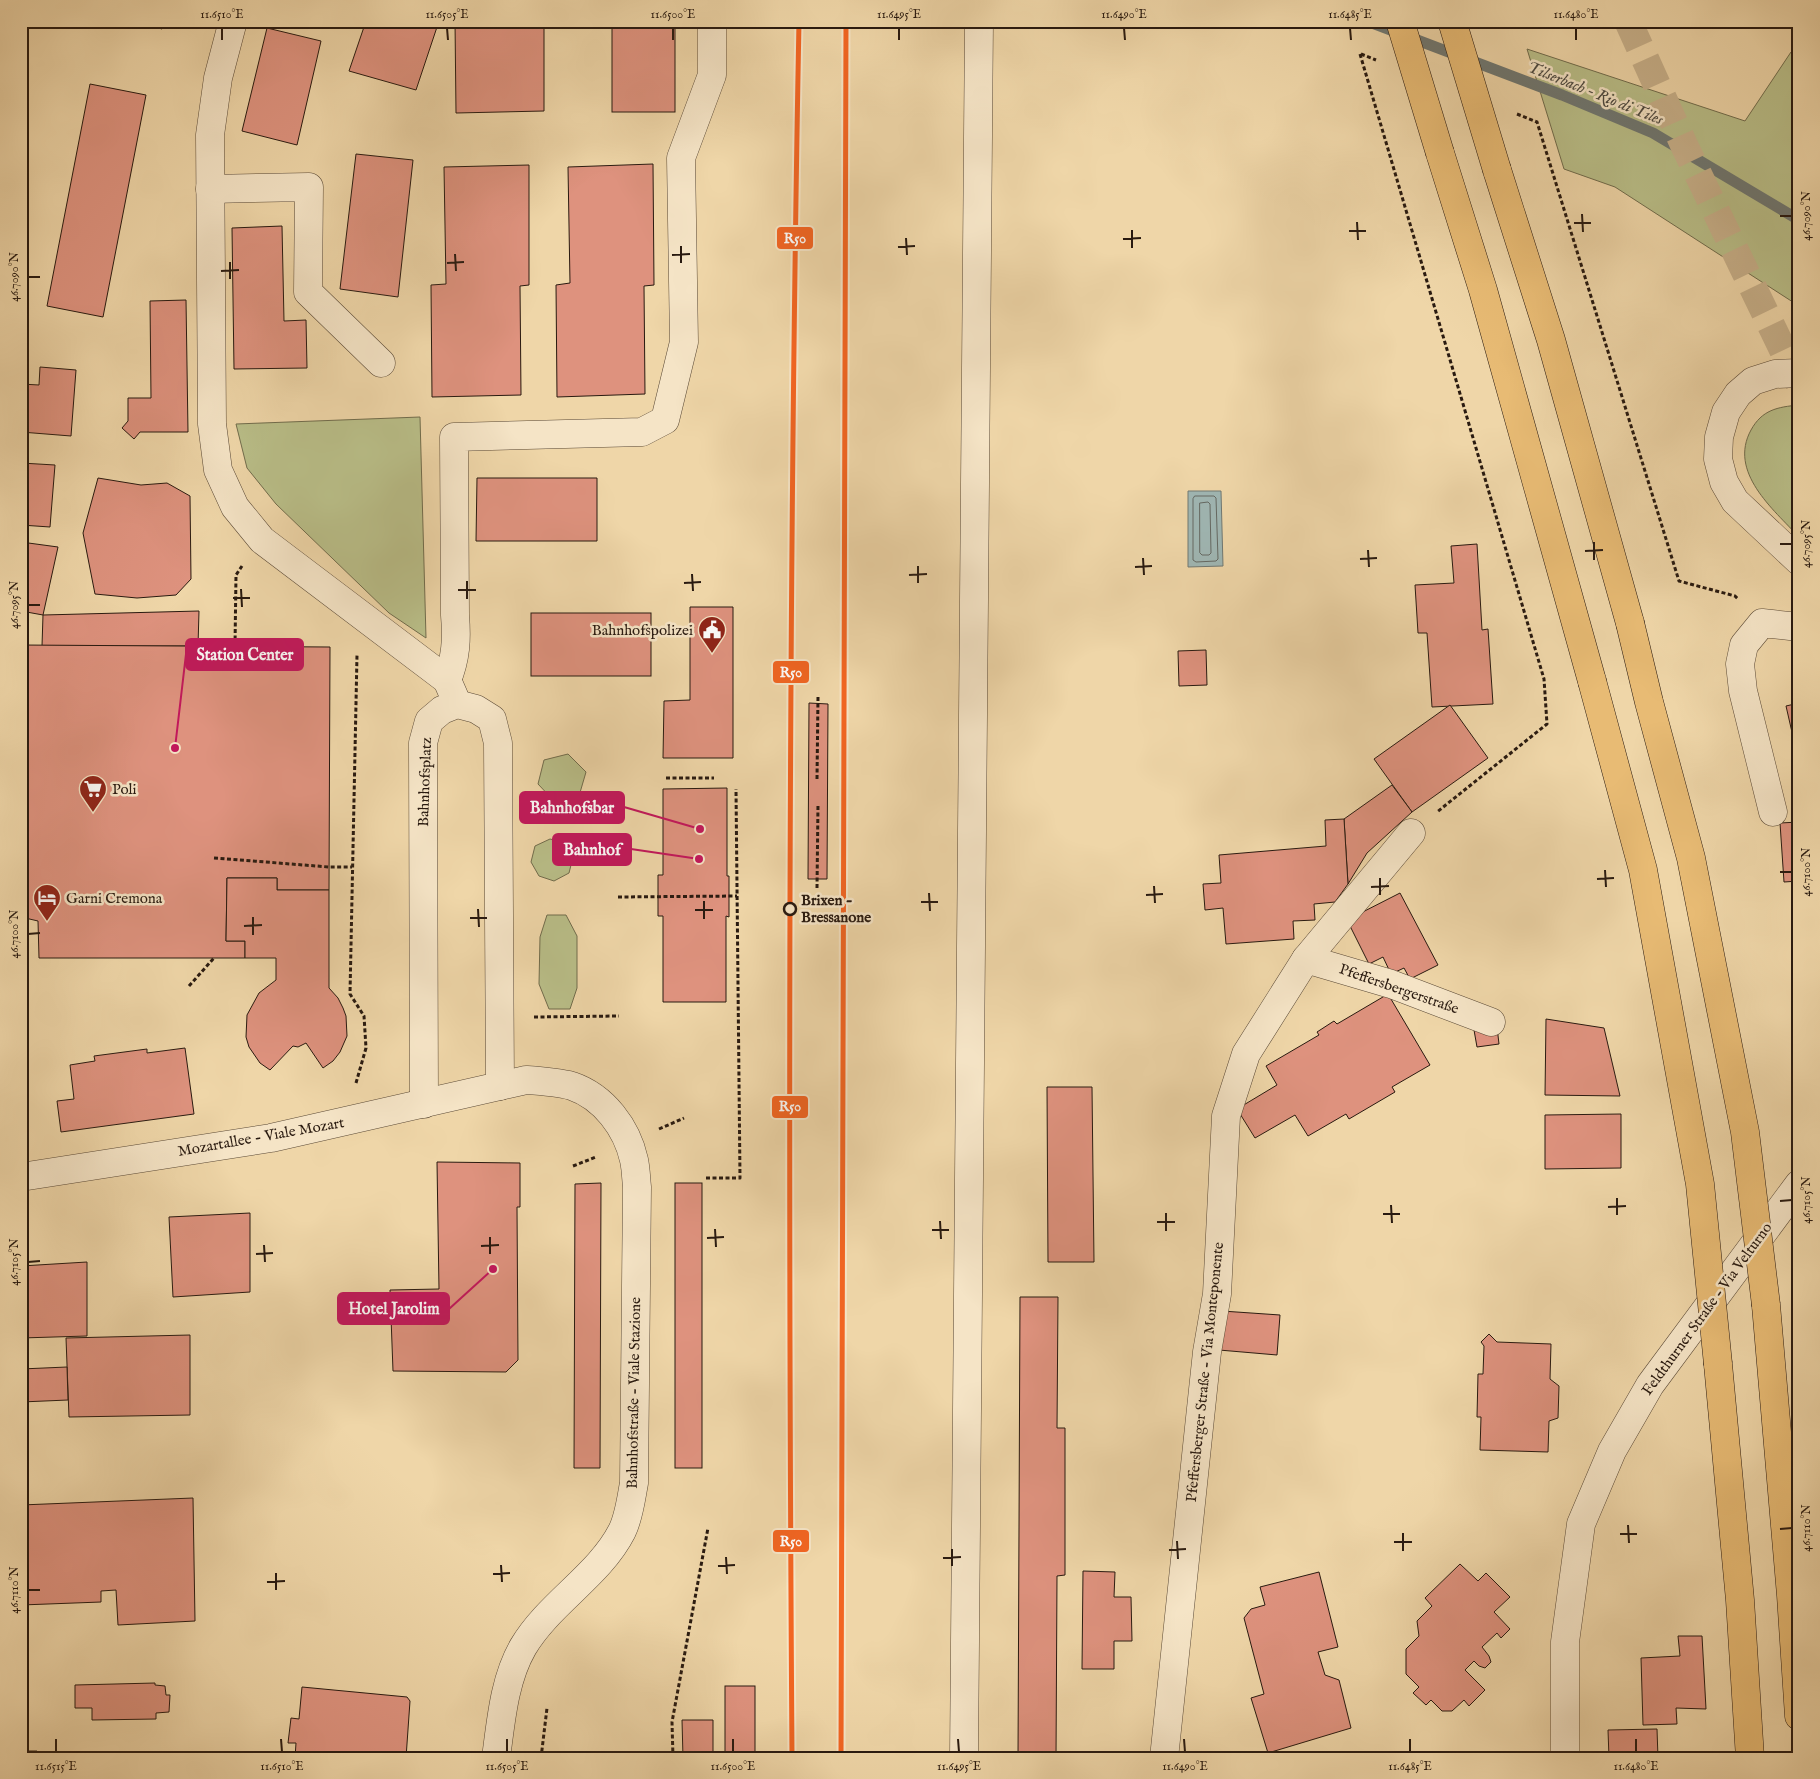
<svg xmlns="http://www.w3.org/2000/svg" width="1820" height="1779" font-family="'IM FELL English',serif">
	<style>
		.green { fill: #b9be88; stroke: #716c4c }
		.water { fill: #9fb6b3; stroke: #707872 }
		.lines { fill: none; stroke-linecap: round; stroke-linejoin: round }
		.shore { stroke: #646862; stroke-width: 1 }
		.stream { stroke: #707872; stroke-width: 11 }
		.building { fill: #de927e; stroke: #291a10 }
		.major-tunnel { stroke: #c7b08a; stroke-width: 28; stroke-dasharray: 28 14; stroke-linecap: butt }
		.minor-casing { stroke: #5a4936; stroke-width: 29 }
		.highway-casing { stroke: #291a10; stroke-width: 29 }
		.path { stroke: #291a10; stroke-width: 3; stroke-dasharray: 4 2.5; stroke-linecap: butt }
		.minor { stroke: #f5e4c6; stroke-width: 28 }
		.highway { stroke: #e8bb74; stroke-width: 28 }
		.highway-bridge-casing { stroke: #291a10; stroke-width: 29; stroke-linecap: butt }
		.highway-bridge { stroke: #e8bb74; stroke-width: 28 }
		.rail-1-casing { stroke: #f5e4c6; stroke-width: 9 }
		.rail-1 { stroke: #f26522; stroke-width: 5 }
		.ticks { fill: none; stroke: #291a10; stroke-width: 2 }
		.stop-dot { fill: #f5e4c6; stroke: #291a10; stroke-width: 2.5 }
		.labels { text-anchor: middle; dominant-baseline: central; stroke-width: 5; stroke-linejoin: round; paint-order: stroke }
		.poi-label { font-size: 15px; fill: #291a10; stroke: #f5e4c6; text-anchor: start }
		.street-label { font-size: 15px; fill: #291a10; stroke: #f5e4c6 }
		.stop-label { font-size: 15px; font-weight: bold; fill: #291a10; stroke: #f5e4c6; text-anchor: start }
		.water-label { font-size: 16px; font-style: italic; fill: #4c4941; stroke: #f5e4c6 }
		.leader { fill: none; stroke: #c2185b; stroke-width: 2 }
		.callout-dot { fill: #c2185b; stroke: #f5e4c6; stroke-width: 2 }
		.callout { fill: #c2185b; stroke: #c2185b; stroke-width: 2 }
		.callout-label { font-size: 16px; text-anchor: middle; font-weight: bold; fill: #fff }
		.line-badge { stroke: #f5e4c6; stroke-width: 2 }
		.badge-label { font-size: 14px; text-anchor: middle; font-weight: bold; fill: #fff }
		.neatline { fill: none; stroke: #291a10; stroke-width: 2 }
		.ticks-label { font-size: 12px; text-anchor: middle; fill: #291a10 }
	</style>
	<rect width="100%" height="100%" fill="#efd6a8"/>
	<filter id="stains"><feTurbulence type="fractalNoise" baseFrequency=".004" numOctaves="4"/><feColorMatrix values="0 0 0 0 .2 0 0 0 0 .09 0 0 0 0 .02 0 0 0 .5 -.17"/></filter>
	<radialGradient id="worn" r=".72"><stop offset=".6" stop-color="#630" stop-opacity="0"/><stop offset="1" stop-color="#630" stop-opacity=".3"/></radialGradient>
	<g class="green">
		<polygon points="1527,49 1745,121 1791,52 1799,50 1799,306 1615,187 1564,169"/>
		<path d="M1799,405v132c-26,-28 -71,-65 -48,-107 11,-20 26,-23 48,-25z"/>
		<polygon points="420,417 426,638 389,613 276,504 247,468 236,424"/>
		<polygon points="568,754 586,772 579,796 555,802 538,784 544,760"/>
		<polygon points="550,839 566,843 573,857 569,873 554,881 539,876 531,862 535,846"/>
		<polygon points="547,915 566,915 577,936 577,988 570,1009 549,1009 539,984 540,937"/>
	</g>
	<polygon class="water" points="1188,491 1221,491 1223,566 1188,567"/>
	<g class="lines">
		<g class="shore">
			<polygon points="1195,496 1214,496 1216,498 1218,559 1216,561 1196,562 1193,560 1193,499"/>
			<polygon points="1200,503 1208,502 1210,504 1211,553 1209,555 1202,555 1200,553"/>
		</g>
		<polyline class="stream" points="1367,21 1562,95 1653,133 1799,220"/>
	</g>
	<g class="building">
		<polygon points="136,21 164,21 162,29"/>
		<polygon points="366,21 439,21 416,90 349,71"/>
		<polygon points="455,21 544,21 544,111 456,113"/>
		<rect x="612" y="21" width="63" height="91"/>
		<polygon points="267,28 321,41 297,145 242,131"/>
		<polygon points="90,84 146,95 103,317 47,306"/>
		<polygon points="356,154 413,160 398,297 340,289"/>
		<polygon points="653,164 654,285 644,286 645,394 557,397 556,285 570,283 568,167"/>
		<polygon points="529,165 529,285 520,286 521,395 432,397 431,285 446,284 444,167"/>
		<polygon points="282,226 284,321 306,320 307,368 234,369 232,228"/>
		<polygon points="186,300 188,432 140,432 134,439 122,428 128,421 128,398 151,398 150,301"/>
		<polygon points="40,367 76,370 71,436 21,432 21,384 39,385"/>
		<polygon points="21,463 55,465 50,527 21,525"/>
		<polygon points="98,478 141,485 167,483 190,496 191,579 176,595 137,598 95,594 83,533"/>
		<polygon points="477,478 597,478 597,541 476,541"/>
		<polygon points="21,542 58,547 43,615 21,611"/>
		<polygon points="1477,544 1482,630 1488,629 1493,704 1432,707 1427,633 1418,633 1415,585 1454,583 1451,546"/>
		<polygon points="690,607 733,607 733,758 663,758 664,701 690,700"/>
		<polygon points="199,611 198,646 42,646 43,615"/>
		<rect x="531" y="613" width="120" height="63"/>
		<polygon points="21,645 330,647 329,890 277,890 277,878 227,878 226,941 245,941 245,958 39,958 38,921 21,917"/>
		<polygon points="1206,650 1207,685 1179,686 1178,651"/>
		<polygon points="809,703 828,704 827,879 808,879"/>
		<polygon points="1799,703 1799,763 1786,706"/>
		<polygon points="1450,705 1488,758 1412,812 1374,759"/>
		<polygon points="1392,785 1412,812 1367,853 1348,884 1344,819"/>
		<polygon points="727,788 727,876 729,876 729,917 726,916 726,1002 663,1002 663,916 658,916 658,875 663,875 663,789"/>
		<polygon points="1344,819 1348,884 1335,902 1314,904 1315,920 1293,921 1294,939 1226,944 1223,908 1205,910 1203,884 1221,883 1219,855 1326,846 1325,820"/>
		<polygon points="1799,822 1799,881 1784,882 1780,823"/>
		<polygon points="227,878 277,878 277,890 329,890 329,988 338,998 343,1008 346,1016 347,1036 340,1052 333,1061 323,1068 306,1043 298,1047 293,1046 270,1070 260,1063 249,1047 246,1037 247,1015 259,993 276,980 276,958 245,958 245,941 226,941"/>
		<polygon points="1400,893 1438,965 1410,979 1404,968 1391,974 1383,957 1369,964 1347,920"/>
		<polygon points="1388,994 1430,1065 1392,1087 1395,1092 1349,1119 1346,1114 1308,1136 1295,1115 1255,1138 1237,1109 1277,1085 1266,1066 1319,1035 1317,1032 1334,1021 1337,1024"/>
		<polygon points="1546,1019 1604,1028 1620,1096 1545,1095"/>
		<polygon points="1497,1027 1499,1044 1477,1047 1474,1030"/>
		<polygon points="185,1048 194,1114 61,1132 57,1101 74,1099 70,1065 95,1061 94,1056 147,1049 147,1053"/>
		<polygon points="1047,1087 1092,1087 1094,1262 1048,1262"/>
		<polygon points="1621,1114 1621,1168 1545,1169 1545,1115"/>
		<polygon points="437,1162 520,1163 520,1207 517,1207 518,1360 506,1372 393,1371 390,1290 439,1289"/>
		<polygon points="601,1183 600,1468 574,1468 575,1184"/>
		<rect x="675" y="1183" width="27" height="285"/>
		<polygon points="250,1213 250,1292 173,1297 169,1217"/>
		<polygon points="87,1262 87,1336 21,1338 21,1266"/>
		<polygon points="1020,1297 1058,1297 1057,1428 1065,1428 1065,1575 1057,1576 1056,1758 1018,1758"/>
		<polygon points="1222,1311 1280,1315 1277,1355 1219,1350"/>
		<polygon points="1489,1334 1497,1342 1551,1344 1550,1379 1559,1386 1558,1418 1549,1421 1548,1452 1480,1450 1481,1417 1477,1417 1478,1374 1483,1374 1484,1346 1481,1342"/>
		<polygon points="190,1335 190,1415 69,1417 66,1338"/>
		<polygon points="67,1367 68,1400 21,1402 21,1369"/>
		<polygon points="193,1498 195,1621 118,1625 116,1590 101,1591 101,1602 21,1605 21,1505"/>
		<polygon points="1460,1564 1478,1581 1486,1573 1510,1597 1494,1612 1510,1629 1501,1638 1497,1633 1482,1647 1489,1656 1491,1662 1485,1668 1479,1666 1474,1661 1465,1670 1485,1690 1469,1706 1464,1700 1452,1711 1442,1711 1431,1700 1426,1705 1413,1693 1419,1687 1406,1674 1406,1649 1419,1636 1417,1621 1432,1606 1425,1598"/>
		<polygon points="1083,1571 1115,1572 1114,1597 1131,1597 1132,1641 1114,1641 1114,1669 1082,1669"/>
		<polygon points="1319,1572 1338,1647 1318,1652 1325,1675 1339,1680 1351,1728 1268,1753 1251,1698 1264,1694 1244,1618 1251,1609 1265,1605 1260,1587"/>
		<polygon points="1678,1636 1702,1636 1706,1709 1676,1708 1677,1724 1643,1725 1641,1658 1680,1656"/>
		<polygon points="155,1683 155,1685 165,1686 166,1695 170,1695 169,1712 156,1713 156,1719 92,1720 92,1708 75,1708 75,1685"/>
		<rect x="725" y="1686" width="30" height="72"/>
		<polygon points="302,1687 407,1697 410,1701 406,1758 295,1758 296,1743 288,1743 291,1718 299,1719"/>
		<polygon points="682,1720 713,1720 713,1758 683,1758"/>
		<polygon points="1657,1729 1658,1758 1609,1758 1608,1730"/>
		<polygon points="21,1732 27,1732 28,1751 37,1751 44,1758 21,1758"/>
	</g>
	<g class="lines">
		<polyline class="major-tunnel" points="1628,21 1684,145 1799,383"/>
		<defs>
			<g id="minor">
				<polyline points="233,21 218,78 210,135 212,424 218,470 235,507 262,540 447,680 454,696"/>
				<polyline points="210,189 309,187 308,292 381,363"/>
				<polyline points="1799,373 1775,374 1753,381 1738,394 1726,412 1719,437 1718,459 1724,482 1735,501 1799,561"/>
				<path d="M447,680c9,-22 10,-41 8,-65l-1,-178 188,-5 23,-12 19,-78 -3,-184 31,-83v-54"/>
				<polyline points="1773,812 1743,691 1740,664 1744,645 1762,623 1799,627"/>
				<polyline points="1306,959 1391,984 1491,1022"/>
				<polyline points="424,1104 423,743 429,721 442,710 457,704 476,709 492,719 498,743 500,1086"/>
				<path d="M21,1177l250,-39 255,-58c15,1 31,2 46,6 32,11 55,42 62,74 2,9 2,18 3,27l-3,296c-3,16 -5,34 -12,48 -23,45 -73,72 -99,116 -19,33 -22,74 -27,111"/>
				<polyline points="964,1758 979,21"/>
				<polyline points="1164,1758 1207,1352 1217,1294 1226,1116 1246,1054 1306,959 1411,833"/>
				<polyline points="1565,1758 1565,1642 1581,1524 1612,1451 1650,1385 1799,1184"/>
			</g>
			<g id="highway">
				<polyline points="1440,153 1483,290 1592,681"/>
				<polyline points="1497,170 1551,340 1630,623"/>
				<polyline points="1766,1305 1791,1595 1799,1716"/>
				<polyline points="1718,1364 1740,1600 1750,1758"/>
			</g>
		</defs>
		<use href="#minor" class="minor-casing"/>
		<use href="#highway" class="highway-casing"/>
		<g class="path">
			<polyline points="1360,54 1544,679 1547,724 1437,812"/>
			<polyline points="1361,54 1376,60"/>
			<polyline points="1517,114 1537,122 1679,581 1735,596 1738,599"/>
			<polyline points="235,646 236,575 242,566"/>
			<polyline points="666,778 714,778"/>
			<polyline points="817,779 818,697"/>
			<polyline points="214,858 329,867 352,867"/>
			<polyline points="817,888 818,804"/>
			<polyline points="618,897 737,896"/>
			<polyline points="189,986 214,958"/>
			<polyline points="534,1017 619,1016"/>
			<polyline points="356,1083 366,1048 364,1016 350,994 357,655"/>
			<polyline points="659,1129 684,1118"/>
			<polyline points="573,1166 596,1157"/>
			<polyline points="706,1178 740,1178 736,789"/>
			<polyline points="541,1758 547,1708"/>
			<polyline points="673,1758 672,1722 708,1528"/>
		</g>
		<use href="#minor" class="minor"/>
		<use href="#highway" class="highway"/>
		<defs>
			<g id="highway-bridge">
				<polyline points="1400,21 1440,153"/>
				<polyline points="1452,21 1497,170"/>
				<polyline points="1630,623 1649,702 1691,858 1745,1132 1766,1305"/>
				<polyline points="1592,681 1643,870 1700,1184 1718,1364"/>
			</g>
		</defs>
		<use href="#highway-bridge" class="highway-bridge-casing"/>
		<use href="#highway-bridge" class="highway-bridge"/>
		<defs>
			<g id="rail-1">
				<path d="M792,1758c-4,-579 -4,-1158 7,-1737"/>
				<polyline points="841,1758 846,21"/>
			</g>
		</defs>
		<use href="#rail-1" class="rail-1-casing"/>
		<use href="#rail-1" class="rail-1"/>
	</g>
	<path class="ticks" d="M222,28v12M447,28l1,12M673,28v12M899,28v12M1124,28l1,12M1350,28l1,12M1576,28v12M1582,214l1,18M1780,216h12M1357,222l1,18M1574,223h17M1132,230v18M1349,231h17M906,238l1,17M1123,239l18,-1M681,246v17M898,247l17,-1M455,254l1,17M672,255l18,-1M230,262v17M447,263l17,-1M221,271l18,-1M28,277h12M1594,542v18M1780,544h12M1368,550l1,17M1585,551l18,-1M1143,558l1,17M1360,559l17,-1M918,566v17M1135,567l17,-1M692,574l1,17M909,575l18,-1M467,581v18M684,583l17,-1M241,589l1,18M458,590h18M233,598h17M28,605h12M1605,870l1,17M1780,872h12M1380,878v17M1597,879l17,-1M1154,886l1,17M1371,887l18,-1M929,893l1,18M1146,895l17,-1M704,901v18M921,902h17M478,909l1,18M695,910h18M253,917v18M470,918h17M244,926l18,-1M28,934l12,-1M1617,1198v17M1780,1201l12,-1M1391,1205l1,18M1608,1207l18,-1M1166,1213v18M1383,1214h17M940,1221l1,18M1157,1222h18M715,1229l1,18M932,1230h17M490,1237v17M707,1238l17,-1M264,1245l1,17M481,1246l18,-1M256,1254l17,-1M28,1262l12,-1M1628,1525l1,18M1780,1529l12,-1M1403,1533v18M1620,1534h17M1177,1541l1,18M1394,1542h18M952,1549v17M1169,1550l17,-1M726,1557l1,17M943,1558l18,-1M501,1565l1,17M718,1566l17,-1M276,1573v17M493,1574l17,-1M267,1582l18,-1M28,1590h12M56,1739v13M281,1739l1,13M507,1739v13M733,1739v13M958,1739l1,13M1184,1739l1,13M1410,1739v13M1636,1739v13"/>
	<defs>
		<symbol id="civic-pin" viewBox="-11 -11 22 30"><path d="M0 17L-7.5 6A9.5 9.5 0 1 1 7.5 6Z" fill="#8f2418" stroke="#f5e4c6"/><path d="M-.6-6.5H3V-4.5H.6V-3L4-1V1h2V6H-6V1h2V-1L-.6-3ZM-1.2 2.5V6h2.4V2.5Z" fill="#fff"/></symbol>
		<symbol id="supermarket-pin" viewBox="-11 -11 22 30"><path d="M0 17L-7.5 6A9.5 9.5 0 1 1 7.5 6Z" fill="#8f2418" stroke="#f5e4c6"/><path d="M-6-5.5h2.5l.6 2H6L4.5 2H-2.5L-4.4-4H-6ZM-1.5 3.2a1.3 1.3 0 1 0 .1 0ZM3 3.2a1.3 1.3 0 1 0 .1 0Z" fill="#fff"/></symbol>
		<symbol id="hotel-pin" viewBox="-11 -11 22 30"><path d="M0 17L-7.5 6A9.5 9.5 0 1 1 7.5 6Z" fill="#8f2418" stroke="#f5e4c6"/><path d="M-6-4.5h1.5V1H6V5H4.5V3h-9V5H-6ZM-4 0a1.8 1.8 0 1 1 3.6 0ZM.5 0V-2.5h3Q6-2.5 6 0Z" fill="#fff"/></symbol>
	</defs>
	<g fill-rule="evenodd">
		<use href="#civic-pin" x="696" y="614" width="32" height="43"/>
		<use href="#supermarket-pin" x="77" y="773" width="32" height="43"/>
		<use href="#hotel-pin" x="31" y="882" width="32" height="43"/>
	</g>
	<circle class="stop-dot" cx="790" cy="909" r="6"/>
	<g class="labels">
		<g class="poi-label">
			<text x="693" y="630" text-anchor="end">Bahnhofspolizei</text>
			<text x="112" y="789">Poli</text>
			<text x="66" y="898">Garni Cremona</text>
		</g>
		<g class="street-label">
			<text transform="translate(425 782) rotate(-88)">Bahnhofsplatz</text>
			<text transform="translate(1399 989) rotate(19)">Pfeffersbergerstraße</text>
			<text transform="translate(261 1137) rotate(-10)">Mozartallee - Viale Mozart</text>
			<text transform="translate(1707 1309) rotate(-54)">Feldthurner Straße - Via Velturno</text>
			<text transform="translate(1205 1372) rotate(-84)">Pfeffersberger Straße - Via Monteponente</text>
			<text transform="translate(634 1393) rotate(-89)">Bahnhofstraße - Viale Stazione</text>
		</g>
		<g class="stop-label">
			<text x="801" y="900">Brixen -<tspan x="801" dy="17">Bressanone</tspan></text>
		</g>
		<g class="water-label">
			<text transform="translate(1595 94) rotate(22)">Tilserbach - Rio di Tiles</text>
		</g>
	</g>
	<path class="leader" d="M175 748L186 654M700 829L624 807M699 859L631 849M493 1269L449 1309"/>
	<g class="callout-dot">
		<circle cx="175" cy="748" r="5"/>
		<circle cx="700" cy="829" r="5"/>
		<circle cx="699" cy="859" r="5"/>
		<circle cx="493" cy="1269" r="5"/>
	</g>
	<g class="callout">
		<rect x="186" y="639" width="117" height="31" rx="5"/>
		<rect x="520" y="792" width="104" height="31" rx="5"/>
		<rect x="553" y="834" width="78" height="31" rx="5"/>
		<rect x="338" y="1293" width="111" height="31" rx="5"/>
	</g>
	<g class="callout-label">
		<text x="245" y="660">Station Center</text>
		<text x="572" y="813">Bahnhofsbar</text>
		<text x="592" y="855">Bahnhof</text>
		<text x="394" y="1314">Hotel Jarolim</text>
	</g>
	<g class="line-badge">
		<rect x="776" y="226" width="38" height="24" rx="5" fill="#f26522"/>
		<rect x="772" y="660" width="38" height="24" rx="5" fill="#f26522"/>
		<rect x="771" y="1095" width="38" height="24" rx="5" fill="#f26522"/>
		<rect x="772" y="1529" width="38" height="24" rx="5" fill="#f26522"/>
	</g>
	<g class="badge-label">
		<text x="795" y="243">R50</text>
		<text x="791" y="677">R50</text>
		<text x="790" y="1111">R50</text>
		<text x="791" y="1546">R50</text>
	</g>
	<rect width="1820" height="1779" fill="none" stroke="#efd6a8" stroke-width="55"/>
	<rect x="28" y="28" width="1764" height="1724" class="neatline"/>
	<g class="ticks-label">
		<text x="222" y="18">11.6510°E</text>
		<text x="447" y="18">11.6505°E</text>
		<text x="673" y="18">11.6500°E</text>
		<text x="899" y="18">11.6495°E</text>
		<text x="1124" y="18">11.6490°E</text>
		<text x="1350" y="18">11.6485°E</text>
		<text x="1576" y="18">11.6480°E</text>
		<text transform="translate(1806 216) rotate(-90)" y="4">46.7090°N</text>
		<text transform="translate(14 277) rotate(-90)" y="4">46.7090°N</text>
		<text transform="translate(1806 544) rotate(-90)" y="4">46.7095°N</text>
		<text transform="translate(14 605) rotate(-90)" y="4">46.7095°N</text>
		<text transform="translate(1806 872) rotate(-90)" y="4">46.7100°N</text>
		<text transform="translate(14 934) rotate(-90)" y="4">46.7100°N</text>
		<text transform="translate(1806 1200) rotate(-90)" y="4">46.7105°N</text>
		<text transform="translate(14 1262) rotate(-90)" y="4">46.7105°N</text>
		<text transform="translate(1806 1528) rotate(-90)" y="4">46.7110°N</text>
		<text transform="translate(14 1590) rotate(-90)" y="4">46.7110°N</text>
		<text x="56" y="1770">11.6515°E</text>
		<text x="282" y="1770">11.6510°E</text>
		<text x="507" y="1770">11.6505°E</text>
		<text x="733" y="1770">11.6500°E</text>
		<text x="959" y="1770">11.6495°E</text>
		<text x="1185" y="1770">11.6490°E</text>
		<text x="1410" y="1770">11.6485°E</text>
		<text x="1636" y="1770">11.6480°E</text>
	</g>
	<rect width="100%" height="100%" filter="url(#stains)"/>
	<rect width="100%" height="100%" fill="url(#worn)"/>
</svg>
